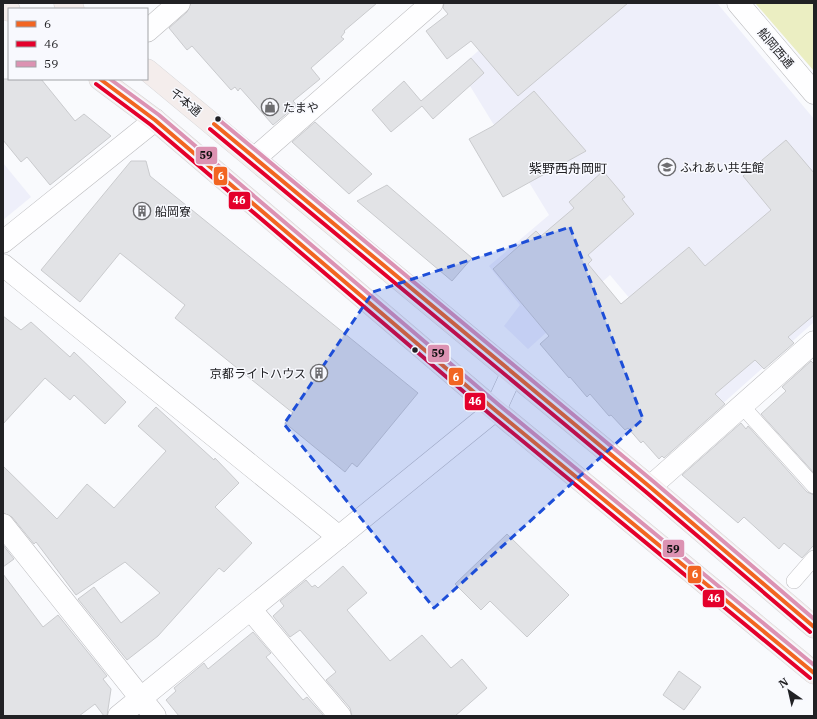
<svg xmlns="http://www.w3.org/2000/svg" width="817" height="719" font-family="'IBM Plex Serif','Noto Sans JP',serif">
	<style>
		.built { fill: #eeeffa }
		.green { fill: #ebeec2 }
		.building { fill: #e2e3e6; stroke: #cacbce }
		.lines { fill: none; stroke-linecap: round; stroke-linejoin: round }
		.service-casing { stroke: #bbbbbe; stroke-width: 16 }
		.minor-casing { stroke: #bbbbbe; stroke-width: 23 }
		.primary-casing { stroke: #d5d5d7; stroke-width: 23 }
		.service { stroke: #fefeff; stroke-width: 15 }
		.minor { stroke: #fefeff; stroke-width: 22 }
		.primary { stroke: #f4edec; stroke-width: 22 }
		.bus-1-casing { stroke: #f8f9fe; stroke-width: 7 }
		.bus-2-casing { stroke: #f8f9fe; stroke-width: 7 }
		.bus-3-casing { stroke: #f8f9fe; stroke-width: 7 }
		.bus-1 { stroke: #f26522; stroke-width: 4 }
		.bus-2 { stroke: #e4002b; stroke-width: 4 }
		.bus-3 { stroke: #dc92b2; stroke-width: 4 }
		.marked { fill: #1d4ed8; fill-opacity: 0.2; stroke: #1d4ed8; stroke-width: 3; stroke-dasharray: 8 5; stroke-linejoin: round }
		.bus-dot { fill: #212124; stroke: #f8f9fe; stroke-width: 1.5 }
		.labels { text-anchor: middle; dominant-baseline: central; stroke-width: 3; stroke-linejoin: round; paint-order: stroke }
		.street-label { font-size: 12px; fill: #212124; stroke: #f8f9fe }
		.poi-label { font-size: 12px; fill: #212124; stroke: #f8f9fe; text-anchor: start }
		.neighbourhood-label { font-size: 13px; fill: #212124; stroke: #f8f9fe }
		.line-badge { stroke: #f8f9fe; stroke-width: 1.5 }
		.badge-label { font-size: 11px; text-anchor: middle; font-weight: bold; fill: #fff }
		.pale-badge-label { font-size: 11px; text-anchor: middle; font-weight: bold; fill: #111 }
	</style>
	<rect width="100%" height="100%" fill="#f9fafd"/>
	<g class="built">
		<polygon points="532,3 717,3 814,119 814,322 720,406 610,275 528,349 504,326 520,305 489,266 549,215 459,68"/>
		<polygon points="3,163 31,197 3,220"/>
	</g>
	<polygon class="green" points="755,3 814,3 814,71"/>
	<g class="building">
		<polygon points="191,3 377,3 344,31 345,32 341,37 344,39 311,68 320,79 293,101 297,105 273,125 240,88 238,91 235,87 231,90 192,46 187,50 169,28 187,12"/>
		<polygon points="444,3 628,3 518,96 471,41 447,59 426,31 448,14 443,8"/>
		<polygon points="471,58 484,73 433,119 422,106 391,132 372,110 404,81 421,101"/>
		<polygon points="3,79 41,79 75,121 84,114 111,136 50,185 27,157 21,162 3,140"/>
		<polygon points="534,91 586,151 503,197 469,139 493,126"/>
		<polygon points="315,122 372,174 349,194 292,142"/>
		<polygon points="786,140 814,173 814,315 788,337 794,343 764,369 755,360 715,394 725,404 664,458 662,456 659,459 643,441 641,443 628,428 625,430 611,415 609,416 590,394 587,397 570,377 569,378 540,344 549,336 493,269 536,231 541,236 574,208 569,202 603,171 625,197 622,199 634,214 588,255 592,260 588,264 621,304 689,247 705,266 771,210 743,176"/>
		<polygon points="131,161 146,161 150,176 418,393 357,467 352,463 345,472 285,423 293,413 175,318 185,305 120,253 80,302 41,270"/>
		<polygon points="387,185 472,258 452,281 357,201"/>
		<polygon points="3,316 21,330 31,322 70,357 74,352 126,402 105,424 74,395 70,400 45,378 3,424"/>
		<polygon points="811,361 814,364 814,473 761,414 786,391 782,387"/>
		<polygon points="156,407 214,460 215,458 239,483 215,507 252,543 224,572 219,568 158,636 127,660 78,599 94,587 121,623 160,593 125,562 76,595 36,542 34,544 12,517 3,513 3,466 57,519 87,484 114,508 166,451 138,426"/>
		<polygon points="741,423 746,429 748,426 807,492 814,495 814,545 802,558 784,543 779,549 744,517 738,523 682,475"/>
		<polygon points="507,534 569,595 527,637 490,601 481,610 455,584"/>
		<polygon points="3,545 14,559 3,567"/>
		<polygon points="343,566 367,593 347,610 390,661 422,635 451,668 462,659 487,688 455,716 352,716 350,708 326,680 336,672 300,630 290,637 273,616 284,606 280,601 306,580 312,587 315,585 318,588"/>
		<polygon points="3,574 43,627 58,615 107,676 103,679 111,689 107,716 104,716 95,704 79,716 3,716"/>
		<polygon points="253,632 271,653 266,657 303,700 307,697 324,716 179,716 166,700 176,691 174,688 204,663 208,669"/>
		<polygon points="679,671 701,687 684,710 663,695"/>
	</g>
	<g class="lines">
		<defs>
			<g id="service">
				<polyline points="742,406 814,486"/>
				<polyline points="794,581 814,558"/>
			</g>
			<g id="minor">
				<polyline points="738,3 814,93"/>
				<polyline points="147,31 179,3"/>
				<polyline points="255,158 432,3"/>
				<polyline points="3,242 155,120"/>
				<polyline points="3,265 339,537"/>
				<polyline points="650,487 814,342"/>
				<polyline points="3,525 155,716"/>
				<polyline points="251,610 340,716"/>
				<polyline points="119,716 495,410 512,373"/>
			</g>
			<g id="primary">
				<polyline points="65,3 73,9"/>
				<polyline points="3,6 9,10"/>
				<polyline points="147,70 650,487 814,627"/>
				<polyline points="100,79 155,120 495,410 814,673"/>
			</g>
		</defs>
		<use href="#service" class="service-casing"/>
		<use href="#minor" class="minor-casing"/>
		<use href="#primary" class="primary-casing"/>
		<use href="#service" class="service"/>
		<use href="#minor" class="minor"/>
		<use href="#primary" class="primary"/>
		<defs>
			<g id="bus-1">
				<polyline points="100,79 155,120 495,410 814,673"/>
				<polyline points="214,124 650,487 814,627"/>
			</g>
			<g id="bus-2">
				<polyline points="96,84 151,125 491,415 810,678"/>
				<polyline points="210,129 646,492 810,632"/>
			</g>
			<g id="bus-3">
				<polyline points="110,79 159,115 499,405 814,665"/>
				<polyline points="218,119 654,482 814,619"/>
			</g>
		</defs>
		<use href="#bus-1" class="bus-1-casing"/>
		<use href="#bus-2" class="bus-2-casing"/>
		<use href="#bus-3" class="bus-3-casing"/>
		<use href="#bus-1" class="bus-1"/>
		<use href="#bus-2" class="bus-2"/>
		<use href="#bus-3" class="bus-3"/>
	</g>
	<path class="marked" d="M570,227l73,192 -209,189 -150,-184 89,-132z"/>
	<defs>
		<symbol id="shop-ring" viewBox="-11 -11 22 22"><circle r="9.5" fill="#f8f9fe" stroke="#6d6d70" stroke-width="1.5"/><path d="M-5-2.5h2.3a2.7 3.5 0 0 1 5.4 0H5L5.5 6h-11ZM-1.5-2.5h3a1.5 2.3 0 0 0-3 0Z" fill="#6d6d70"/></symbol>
		<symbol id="school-ring" viewBox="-11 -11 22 22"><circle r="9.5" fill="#f8f9fe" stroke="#6d6d70" stroke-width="1.5"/><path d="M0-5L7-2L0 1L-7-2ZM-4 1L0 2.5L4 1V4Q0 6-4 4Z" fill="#6d6d70"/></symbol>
		<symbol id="building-ring" viewBox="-11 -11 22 22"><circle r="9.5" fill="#f8f9fe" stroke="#6d6d70" stroke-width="1.5"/><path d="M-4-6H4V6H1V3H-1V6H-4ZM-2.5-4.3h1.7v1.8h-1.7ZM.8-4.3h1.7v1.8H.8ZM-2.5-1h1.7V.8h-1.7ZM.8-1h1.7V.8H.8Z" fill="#6d6d70"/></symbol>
	</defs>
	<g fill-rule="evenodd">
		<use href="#shop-ring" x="260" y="97" width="20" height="20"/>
		<use href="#school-ring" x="657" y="157" width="20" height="20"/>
		<use href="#building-ring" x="132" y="201" width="20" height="20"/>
		<use href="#building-ring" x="309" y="363" width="20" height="20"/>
	</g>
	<g class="bus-dot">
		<circle cx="218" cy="119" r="3.5"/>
		<circle cx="415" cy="350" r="3.5"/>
	</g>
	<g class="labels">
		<g class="street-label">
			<text transform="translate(776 48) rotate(50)">船岡西通</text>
			<text transform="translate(186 102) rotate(39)">千本通</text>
		</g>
		<g class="poi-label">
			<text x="283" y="107">たまや</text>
			<text x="680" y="167">ふれあい共生館</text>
			<text x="155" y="211">船岡寮</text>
			<text x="306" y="373" text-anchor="end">京都ライトハウス</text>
		</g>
		<g class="neighbourhood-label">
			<text x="568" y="168">紫野西舟岡町</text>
		</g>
	</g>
	<g class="line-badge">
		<rect x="195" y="146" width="23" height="19" rx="4" fill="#dc92b2"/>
		<rect x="213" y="166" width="15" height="20" rx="4" fill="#f26522"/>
		<rect x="228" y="191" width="23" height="19" rx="4" fill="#e4002b"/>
		<rect x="427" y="344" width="23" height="19" rx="4" fill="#dc92b2"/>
		<rect x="448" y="367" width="16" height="19" rx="4" fill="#f26522"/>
		<rect x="464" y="392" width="22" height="19" rx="4" fill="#e4002b"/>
		<rect x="662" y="539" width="23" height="19" rx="4" fill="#dc92b2"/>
		<rect x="687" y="565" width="15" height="19" rx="4" fill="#f26522"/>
		<rect x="702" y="589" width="23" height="19" rx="4" fill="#e4002b"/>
	</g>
	<g class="badge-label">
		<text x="221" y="180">6</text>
		<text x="239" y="204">46</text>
		<text x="456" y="381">6</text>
		<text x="475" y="405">46</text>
		<text x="695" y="578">6</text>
		<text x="714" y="602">46</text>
	</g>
	<g class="pale-badge-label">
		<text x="206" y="159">59</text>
		<text x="438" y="357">59</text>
		<text x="673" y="553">59</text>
	</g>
	<rect width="817" height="719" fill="none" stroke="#212124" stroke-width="8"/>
	<rect x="8" y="8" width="140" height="72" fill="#f8f9fe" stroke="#a2a3a7"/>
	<rect x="16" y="21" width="20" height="6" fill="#f26522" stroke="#a2a3a7"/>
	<text x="44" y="28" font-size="12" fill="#212124">6</text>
	<rect x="16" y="41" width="20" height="6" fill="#e4002b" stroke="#a2a3a7"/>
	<text x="44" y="48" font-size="12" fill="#212124">46</text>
	<rect x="16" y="61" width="20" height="6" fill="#dc92b2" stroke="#a2a3a7"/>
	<text x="44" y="68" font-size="12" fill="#212124">59</text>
	<g transform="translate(789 691) rotate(326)" stroke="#f8f9fe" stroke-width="3" paint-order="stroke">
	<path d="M0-3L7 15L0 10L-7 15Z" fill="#212124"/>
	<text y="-6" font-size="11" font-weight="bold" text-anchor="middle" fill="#212124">N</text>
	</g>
</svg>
